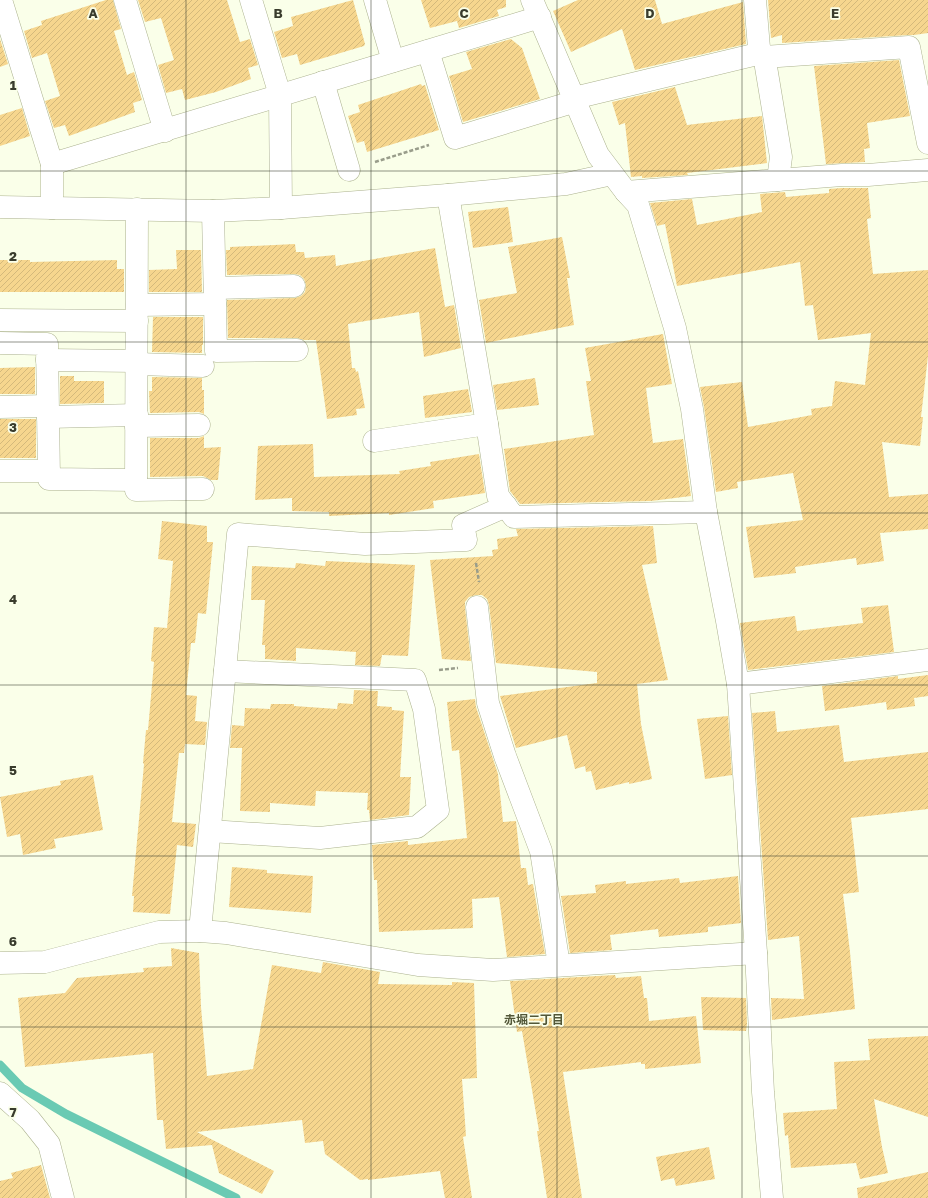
<svg xmlns="http://www.w3.org/2000/svg" width="928" height="1198" font-family="'Golos Text','Noto Sans JP',sans-serif">
	<style>
		.lines { fill: none; stroke-linecap: round; stroke-linejoin: round }
		.stream { stroke: #6acab3; stroke-width: 9 }
		.building { fill: url(#building-hatch) }
		.minor-casing { stroke: #acb28f; stroke-width: 23 }
		.path { stroke: #999d8b; stroke-width: 2.5; stroke-dasharray: 4 2; stroke-linecap: butt }
		.minor { stroke: #fff; stroke-width: 22 }
		.grid { fill: none; stroke: #393c2d; stroke-width: 1; stroke-opacity: 0.55 }
		.labels { text-anchor: middle; dominant-baseline: central; stroke-width: 3.5; stroke-linejoin: round; paint-order: stroke }
		.neighbourhood-label { font-size: 12px; font-weight: bold; fill: #525738; stroke: #faffe9 }
		.grid-label { font-size: 13px; text-anchor: middle; font-weight: bold; fill: #393c2d; stroke: #faffe9; stroke-width: 3.5; stroke-linejoin: round; paint-order: stroke }
	</style>
	<defs>
		<pattern id="building-hatch" width="6" height="6" patternUnits="userSpaceOnUse"><rect width="6" height="6" fill="#f6d68e"/><path d="M-1 1l2-2M0 6l6-6M5 7l2-2" fill="none" stroke="#d4b97b"/></pattern>
	</defs>
	<rect width="100%" height="100%" fill="#faffe9"/>
	<g class="lines">
		<polyline class="stream" points="0,1065 22,1088 66,1114 236,1198"/>
	</g>
	<g class="building">
		<polygon points="106,0 113,0 121,29 114,31 127,75 134,72 142,100 133,103 135,112 69,136 65,125 54,128 45,101 60,96 47,53 32,58 24,31 42,25 41,21"/>
		<polygon points="138,0 227,0 240,42 250,39 258,65 248,68 251,79 216,92 185,100 182,89 166,93 158,65 174,60 161,18 145,22"/>
		<polygon points="353,0 365,44 364,46 300,65 297,54 282,58 274,32 293,26 291,17"/>
		<polygon points="421,0 506,0 506,7 497,10 499,16 459,28 457,21 430,28"/>
		<polygon points="578,0 655,0 662,24 743,2 746,44 635,70 622,29 571,52 553,11"/>
		<polygon points="768,0 928,0 928,33 914,35 908,35 782,43 782,35 771,38"/>
		<polygon points="0,39 8,64 0,67"/>
		<polygon points="511,39 522,48 540,99 463,122 449,76 472,69 466,52"/>
		<polygon points="899,60 910,116 867,123 870,148 864,149 865,162 826,164 814,66"/>
		<polygon points="421,84 422,86 425,85 439,130 367,152 364,141 357,143 348,116 360,112 358,105"/>
		<polygon points="675,87 687,125 762,116 767,163 687,173 688,175 642,178 642,176 631,177 625,123 619,125 612,102"/>
		<polygon points="22,108 30,136 0,146 0,115"/>
		<polygon points="842,188 868,188 871,218 867,219 873,274 928,270 928,356 921,417 923,417 920,446 882,442 889,497 928,494 928,529 880,533 884,561 857,565 856,558 795,567 796,573 754,578 746,527 803,520 793,473 737,482 738,488 716,492 704,407 700,387 742,382 748,427 812,415 811,409 832,406 835,381 865,385 871,333 818,340 813,305 805,306 800,262 677,286 665,224 657,226 650,203 692,199 697,225 762,212 760,194 785,192 786,197 829,193 829,189"/>
		<polygon points="508,207 513,242 473,248 468,212"/>
		<polygon points="562,237 570,278 567,278 574,325 486,343 479,300 517,293 508,247"/>
		<polygon points="295,244 296,252 304,252 305,258 335,255 336,266 435,248 445,307 454,305 461,348 424,357 419,312 348,324 352,368 355,368 356,372 358,371 365,408 356,409 357,415 327,419 316,340 304,340 297,338 228,338 227,300 295,298 301,296 305,292 306,285 304,279 300,275 294,274 227,275 226,250 230,250 230,247"/>
		<polygon points="176,250 201,250 202,292 149,292 149,270 177,269"/>
		<polygon points="0,260 30,260 30,262 117,260 117,269 124,269 124,292 0,292"/>
		<polygon points="153,317 203,317 203,345 202,345 202,353 152,352"/>
		<polygon points="663,334 672,384 646,388 653,443 683,439 691,496 651,501 520,504 510,491 504,449 594,435 586,381 591,381 585,348"/>
		<polygon points="35,367 35,394 0,394 0,368"/>
		<polygon points="60,376 74,376 74,381 104,381 104,403 60,404"/>
		<polygon points="152,377 202,378 202,390 204,390 204,414 199,412 150,413 149,391 152,391"/>
		<polygon points="535,378 539,405 497,410 493,385"/>
		<polygon points="468,389 472,412 425,418 423,396"/>
		<rect x="0" y="419" width="36" height="39"/>
		<polygon points="204,436 204,448 221,447 218,480 211,480 203,476 150,477 150,438 199,438"/>
		<polygon points="313,444 314,477 400,474 399,471 431,466 430,462 479,454 485,493 433,501 434,508 389,515 389,513 329,516 329,512 292,511 292,498 255,500 258,446"/>
		<polygon points="162,521 207,526 207,542 213,542 206,614 198,613 195,643 191,643 186,695 197,696 195,721 207,722 205,745 185,744 184,753 179,753 172,822 196,824 193,847 177,845 170,914 133,912 134,896 132,896 144,764 143,763 146,730 148,730 154,662 151,661 154,627 167,628 173,561 158,559"/>
		<polygon points="653,526 657,563 642,565 668,680 637,684 641,724 652,779 629,784 629,782 596,790 591,771 586,772 585,766 575,769 567,735 516,748 500,696 597,683 597,672 496,663 489,605 487,599 482,595 476,595 469,597 465,602 465,608 471,661 442,659 430,560 493,556 492,550 498,549 497,539 518,536 516,529"/>
		<polygon points="326,561 415,565 408,656 382,655 380,666 355,665 356,652 296,648 296,661 265,659 265,645 262,645 265,600 251,600 252,566 295,568 296,563 325,566"/>
		<polygon points="888,605 894,652 748,670 740,623 795,616 797,631 863,623 861,608"/>
		<polygon points="928,675 928,696 914,698 915,706 887,710 886,702 825,711 822,686 898,676 898,679"/>
		<polygon points="354,690 378,691 377,706 392,707 392,710 404,711 400,777 411,777 409,815 370,820 369,810 367,810 368,793 316,791 315,806 270,803 270,812 240,811 242,748 230,748 232,725 244,726 245,708 270,709 271,704 294,704 294,706 337,709 338,703 353,704"/>
		<polygon points="475,699 476,707 498,774 503,822 516,821 521,868 526,868 528,885 533,884 545,954 507,957 499,897 472,899 473,928 379,932 377,880 374,880 372,845 408,841 408,845 467,838 459,750 452,751 447,702"/>
		<polygon points="775,711 777,732 839,725 844,762 928,752 928,809 851,818 859,892 843,894 850,952 855,1009 772,1020 771,998 804,999 799,936 768,940 752,713"/>
		<polygon points="728,716 732,775 705,779 697,719"/>
		<polygon points="93,775 103,830 54,839 56,848 23,855 20,834 7,837 0,797 61,785 60,781"/>
		<polygon points="232,867 267,870 267,873 313,876 311,913 229,907"/>
		<polygon points="738,876 741,923 708,927 708,932 659,937 658,929 610,935 612,950 570,953 561,896 596,893 595,885 626,881 626,884 679,878 680,883"/>
		<polygon points="171,948 199,953 201,1007 207,1076 253,1069 272,965 321,973 323,962 380,972 378,984 452,985 452,982 474,983 477,1078 462,1079 466,1136 463,1137 472,1198 445,1198 440,1171 368,1180 368,1179 360,1180 325,1154 323,1141 305,1143 302,1120 197,1132 274,1171 262,1194 219,1173 212,1145 166,1149 163,1120 157,1120 153,1053 25,1067 18,998 65,993 77,978 144,972 143,968 172,966"/>
		<polygon points="615,975 616,978 641,976 644,998 647,998 649,1021 696,1016 701,1063 645,1069 645,1064 641,1064 641,1062 563,1072 582,1198 547,1198 537,1131 539,1131 522,1031 517,1032 510,981"/>
		<polygon points="701,997 746,998 747,1024 746,1031 703,1030"/>
		<polygon points="928,1036 928,1117 874,1099 882,1147 888,1173 860,1179 856,1163 791,1168 788,1135 785,1136 783,1113 837,1109 834,1062 870,1060 868,1039"/>
		<polygon points="709,1147 715,1179 676,1186 674,1178 661,1181 656,1157"/>
		<polygon points="41,1165 50,1198 0,1198 0,1181 13,1178 11,1173"/>
		<polygon points="928,1172 928,1198 858,1198 857,1188"/>
	</g>
	<g class="lines">
		<defs>
			<g id="minor">
				<polyline points="1,0 52,164 52,208"/>
				<polyline points="125,0 165,131"/>
				<polyline points="251,0 280,95 281,208"/>
				<polyline points="375,0 393,61"/>
				<polyline points="532,0 598,155 626,192 638,205 675,328 692,409 706,512 727,621 738,684 756,953 763,1092 772,1198"/>
				<polyline points="755,0 759,48 765,61 781,157 778,180"/>
				<polyline points="428,51 455,138 576,101"/>
				<polyline points="764,57 909,47 928,143"/>
				<polyline points="323,82 349,170"/>
				<polyline points="574,98 762,53"/>
				<polyline points="52,164 540,17"/>
				<polyline points="626,192 842,175 868,175 928,170"/>
				<polyline points="448,195 487,424 498,496 514,517 706,512"/>
				<polyline points="0,207 213,211 281,208 448,195 566,184 612,174"/>
				<polyline points="137,209 136,490 203,489"/>
				<polyline points="213,211 216,351 297,350"/>
				<polyline points="215,288 294,286"/>
				<polyline points="137,305 215,304"/>
				<polyline points="0,320 137,321"/>
				<polyline points="0,343 47,344 49,479 136,480"/>
				<polyline points="47,360 137,361"/>
				<polyline points="137,364 203,366"/>
				<polyline points="0,407 47,406"/>
				<polyline points="48,417 137,415"/>
				<polyline points="136,426 199,425"/>
				<polyline points="374,441 487,424"/>
				<polyline points="0,471 49,471"/>
				<polyline points="477,607 488,703 505,756 541,851 559,965"/>
				<polyline points="738,684 928,660"/>
				<polyline points="210,831 320,838 417,827 438,810 424,709 415,680 225,671"/>
				<polyline points="200,931 238,534 365,544 466,540 463,525 506,506"/>
				<polyline points="0,963 45,962 159,932 200,931 226,933 418,965 493,970 756,953"/>
				<polyline points="0,1093 30,1120 49,1144 63,1198"/>
			</g>
		</defs>
		<use href="#minor" class="minor-casing"/>
		<g class="path">
			<polyline points="375,162 429,145"/>
			<polyline points="476,563 479,582"/>
			<polyline points="439,670 458,668"/>
		</g>
		<use href="#minor" class="minor"/>
	</g>
	<path class="grid" d="M186,0v1198M371,0v1198M557,0v1198M742,0v1198M0,171h928M0,342h928M0,513h928M0,685h928M0,856h928M0,1027h928"/>
	<g class="labels">
		<g class="neighbourhood-label">
			<text x="534" y="1019">赤堀二丁目</text>
		</g>
	</g>
	<g class="grid-label">
		<text x="93" y="18">A</text>
		<text x="278" y="18">B</text>
		<text x="464" y="18">C</text>
		<text x="650" y="18">D</text>
		<text x="835" y="18">E</text>
		<text x="13" y="90">1</text>
		<text x="13" y="261">2</text>
		<text x="13" y="432">3</text>
		<text x="13" y="604">4</text>
		<text x="13" y="775">5</text>
		<text x="13" y="946">6</text>
		<text x="13" y="1117">7</text>
	</g>
</svg>
